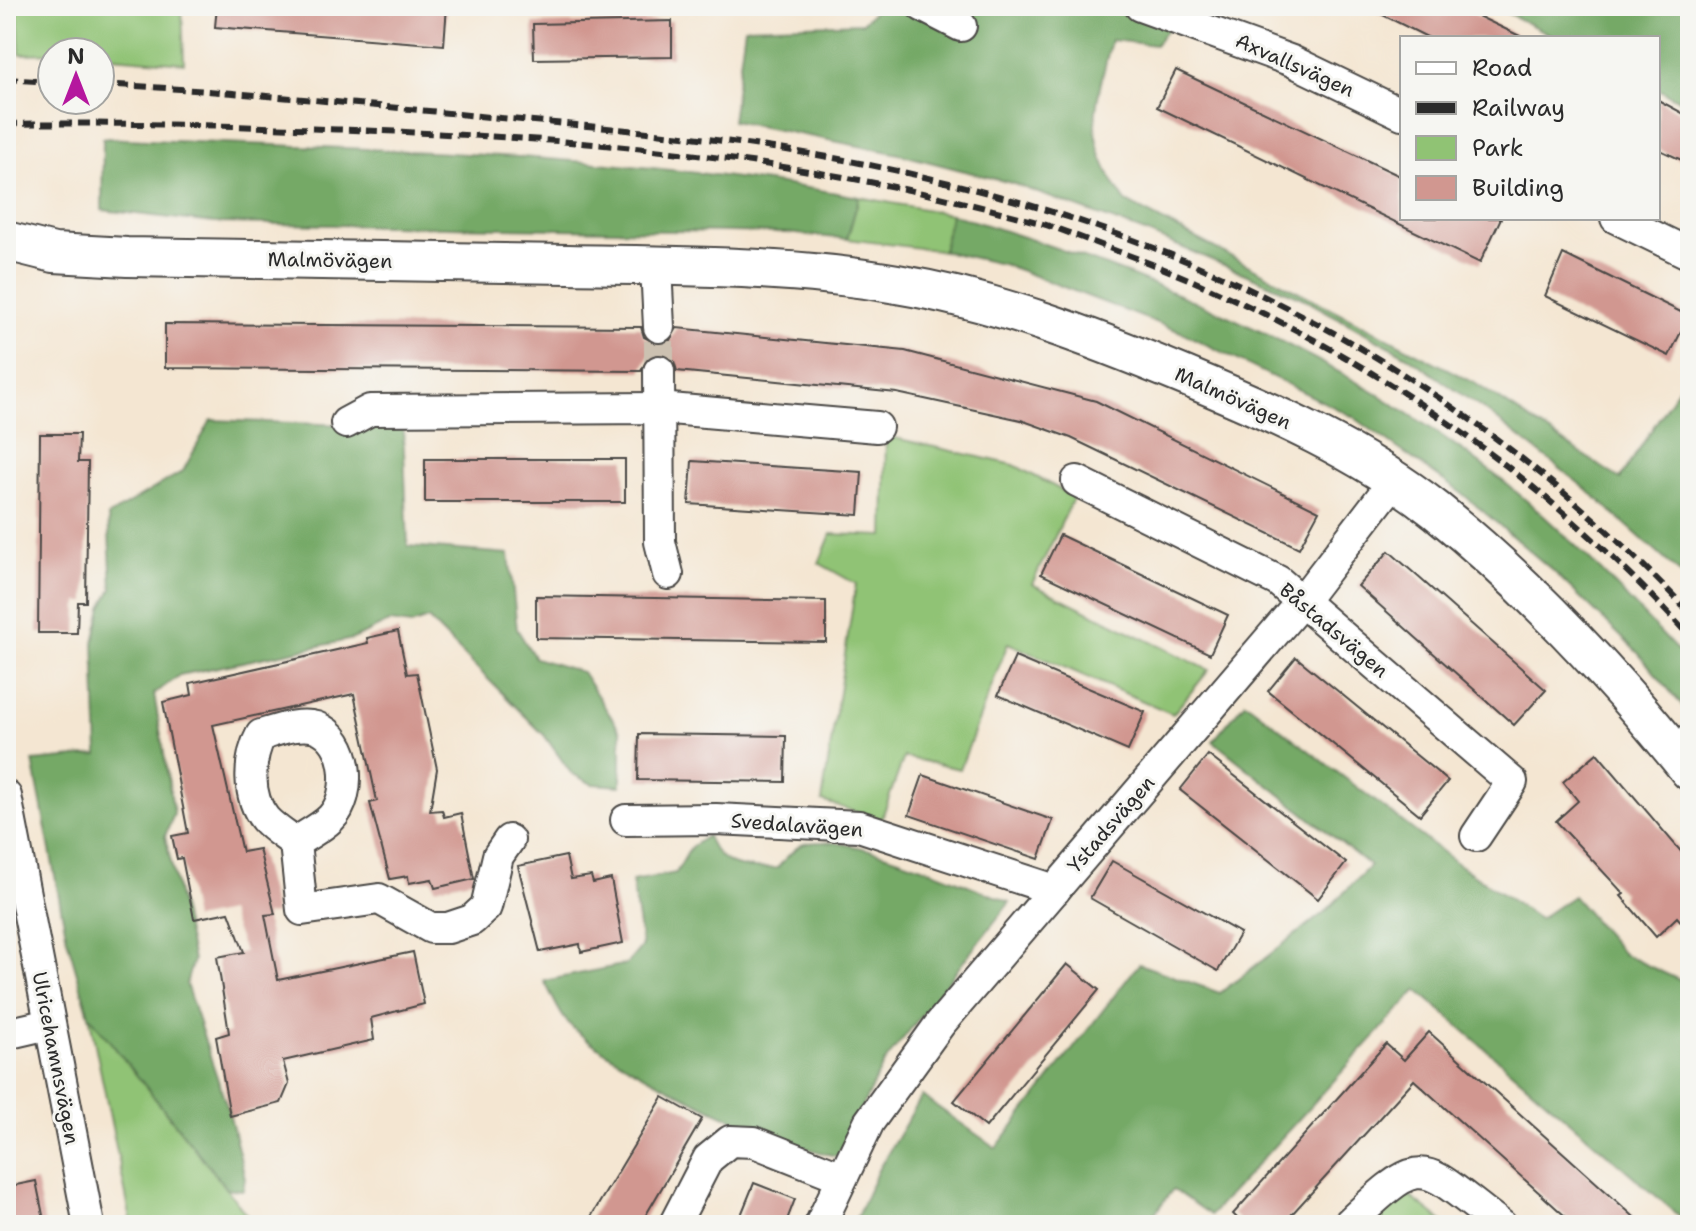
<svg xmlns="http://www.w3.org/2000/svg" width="1696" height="1231" font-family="'Shantell Sans',sans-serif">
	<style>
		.green { fill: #90c374; stroke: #5e7750; stroke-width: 2 }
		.forest { fill: #74a966; stroke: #506a48; stroke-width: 2 }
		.building { fill: #d19790 }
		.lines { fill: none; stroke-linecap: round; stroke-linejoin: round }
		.minor-tunnel { stroke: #ccc1b1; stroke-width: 30; stroke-dasharray: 30 15; stroke-linecap: butt }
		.minor-casing { stroke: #494744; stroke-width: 34 }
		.tertiary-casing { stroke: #494744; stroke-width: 42 }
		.minor { stroke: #fff; stroke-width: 30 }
		.tertiary { stroke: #fff; stroke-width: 38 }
		.rail { stroke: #2b2b2b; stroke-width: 6; stroke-dasharray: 12 6; stroke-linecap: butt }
		.labels { text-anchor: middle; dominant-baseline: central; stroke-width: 6; stroke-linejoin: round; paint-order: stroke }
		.street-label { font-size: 20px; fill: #2b2b2b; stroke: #f6f6f2 }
	</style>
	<rect width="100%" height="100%" fill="#f6f6f2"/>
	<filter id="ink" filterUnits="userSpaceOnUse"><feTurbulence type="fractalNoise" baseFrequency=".0125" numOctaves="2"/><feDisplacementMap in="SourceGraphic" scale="16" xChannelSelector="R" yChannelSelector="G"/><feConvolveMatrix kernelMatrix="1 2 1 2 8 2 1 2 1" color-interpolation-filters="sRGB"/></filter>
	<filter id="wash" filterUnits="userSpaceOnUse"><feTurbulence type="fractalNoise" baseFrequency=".006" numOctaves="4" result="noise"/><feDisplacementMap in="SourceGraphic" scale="32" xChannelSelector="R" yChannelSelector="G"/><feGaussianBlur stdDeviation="1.8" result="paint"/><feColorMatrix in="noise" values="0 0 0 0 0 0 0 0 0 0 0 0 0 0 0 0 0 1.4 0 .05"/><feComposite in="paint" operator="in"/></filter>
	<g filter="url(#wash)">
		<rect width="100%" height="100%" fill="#f4e6d2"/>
		<g class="green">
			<polygon points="17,6 182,6 184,63 100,56 100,52 20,54"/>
			<polygon points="859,197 951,214 943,251 847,239"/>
			<polygon points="886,436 1014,465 1074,497 1032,584 1209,670 1173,714 1008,643 960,769 904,757 881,820 822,801 856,584 819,563 831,534 884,536"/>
			<polygon points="89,1015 254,1224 257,1225 132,1225"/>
			<polygon points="1397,1195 1411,1197 1447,1225 1364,1225"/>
		</g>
		<g class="forest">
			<path d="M880,6h299l-2,11 -22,28 -44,-5c-16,72 -31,97 15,162l347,180 147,97 70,-109v212l-105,-94 -94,-73 -84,-59 -105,-58 -157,-66 -134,-49 -112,-29 -167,-33 13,-94 117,-4z"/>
			<polygon points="1493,6 1686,6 1686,23 1690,25 1690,106 1658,89 1658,38 1557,38"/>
			<path d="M103,138c251,12 508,13 756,59l-12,42 -61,-6 -572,-10 -112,-13z"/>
			<path d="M951,214c192,58 384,136 543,260 72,56 134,125 196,190v51l-51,-61 -87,-84 -88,-75 -112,-79 -171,-84 -175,-67 -63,-14z"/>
			<polygon points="211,420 403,427 408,546 509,554 517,629 535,658 582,672 621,732 621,786 592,784 571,773 544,735 428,619 411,625 389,622 353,639 180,675 154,694 174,814 165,836 193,960 186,984 230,1116 245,1178 243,1190 227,1189 89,1015 67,939 33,761 98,755 94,642 102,607 112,589 108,516 183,471"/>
			<polygon points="1245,702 1458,864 1539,919 1573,896 1623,954 1690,985 1690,1225 1417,990 1211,1215 1173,1189 1146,1225 853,1225 878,1170 922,1096 996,1148 1139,964 1220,993 1326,911 1370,866 1213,741"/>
			<path d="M707,836c13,33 38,33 70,32 8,-8 17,-21 27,-24 46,-13 159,40 206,58l-126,161 -47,93c-59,-10 -227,-90 -268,-132 -11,-11 -17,-30 -25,-43l83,-17 15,-18 -10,-65 44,-8 15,-26z"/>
		</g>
		<g id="blocks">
			<g class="building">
				<polygon points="217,6 447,6 444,45 215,27"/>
				<polygon points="1365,6 1457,6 1524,38 1429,38"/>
				<polygon points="672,21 672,57 534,59 533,24"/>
				<polygon points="1176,70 1402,177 1402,218 1501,218 1480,263 1157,107"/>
				<polygon points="1658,100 1690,117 1690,164 1658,149"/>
				<polygon points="1563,254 1689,316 1669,356 1545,296"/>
				<polygon points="165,324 641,327 644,337 659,345 669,342 677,328 905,351 1096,401 1319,511 1299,548 1071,438 1021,420 897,393 677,371 674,361 660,353 649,356 641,371 165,368"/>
				<polygon points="40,434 79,434 78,462 88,462 86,602 78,602 77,633 38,633"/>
				<rect x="425" y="459" width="200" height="43"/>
				<polygon points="692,461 862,472 859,515 689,504"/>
				<polygon points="1060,535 1228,615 1210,654 1041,574"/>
				<polygon points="1389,551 1546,690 1514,725 1358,586"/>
				<polygon points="536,596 826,601 826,642 536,638"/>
				<polygon points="398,631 407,674 417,673 437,769 430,811 442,810 444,817 461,813 474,879 435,888 432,879 409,883 408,876 390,879 370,803 377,801 354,694 213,725 242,852 259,849 275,914 265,915 278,980 413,952 424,1004 371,1018 374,1040 283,1061 289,1084 281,1103 230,1116 216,1037 229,1033 217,957 244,952 229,912 194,919 182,858 177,859 172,836 188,833 163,702 192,695 190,683 368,643 367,638"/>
				<polygon points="1015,657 1145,712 1128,751 998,695"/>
				<polygon points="1296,657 1448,781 1420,815 1268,691"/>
				<polygon points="639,734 786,736 785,782 638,780"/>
				<polygon points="1597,753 1690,862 1690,932 1677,917 1656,937 1621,896 1624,894 1556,821 1578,801 1563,782"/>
				<polygon points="1208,755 1346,863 1318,899 1180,790"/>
				<polygon points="923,775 1053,820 1039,859 909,815"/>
				<polygon points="566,856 571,879 591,876 593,883 611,879 623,943 581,952 580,944 540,952 518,866"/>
				<polygon points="1112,861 1240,933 1218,971 1090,898"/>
				<polygon points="1067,964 1099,990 986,1127 954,1101"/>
				<polygon points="1429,1032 1569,1158 1643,1225 1575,1225 1414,1080 1282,1225 1244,1225 1233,1214 1386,1044 1404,1060"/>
				<polygon points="663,1097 702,1119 640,1225 586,1225"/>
				<polygon points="36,1181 45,1225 6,1225 6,1187"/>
				<polygon points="754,1183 795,1199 785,1225 737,1225"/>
			</g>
		</g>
	</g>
	<g filter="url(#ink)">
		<use href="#blocks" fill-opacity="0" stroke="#494744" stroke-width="2"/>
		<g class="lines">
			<polyline class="minor-tunnel" points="659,371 659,327"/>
			<defs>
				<g id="minor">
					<polyline points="922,6 961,26"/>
					<polyline points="1140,6 1292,61 1402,114"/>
					<polyline points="1616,218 1690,254"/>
					<polyline points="656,266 659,327"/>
					<polyline points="659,371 660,542 668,574"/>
					<polyline points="346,423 370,410 659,408 877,427"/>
					<polyline points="1077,481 1278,581 1512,782 1476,836"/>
					<polyline points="6,796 89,1225"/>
					<polyline points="626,820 716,819 859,826 1055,890"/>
					<path d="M295,843c-9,-7 -22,-15 -30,-24 -18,-22 -17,-60 -4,-84 17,-5 38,-13 55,-8 34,12 37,69 15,91 -10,10 -25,17 -36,25l7,67 77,-11 52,29h17l24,-8 14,-13 12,-51 11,-16"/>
					<polyline points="6,1034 49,1024"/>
					<polyline points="674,1225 708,1159 730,1141 754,1142 842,1177"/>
					<polyline points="820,1225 869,1122 940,1024 1302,601 1394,481"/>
					<path d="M1347,1225c80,-76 71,-62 154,0"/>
				</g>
				<path id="tertiary" d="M6,241l48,12 73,4c147,2 294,5 442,7 108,2 221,1 328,20 101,17 194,53 288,92 87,36 178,76 252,135 94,76 177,166 253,260"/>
			</defs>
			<use href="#minor" class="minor-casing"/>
			<use href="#tertiary" class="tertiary-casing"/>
			<use href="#minor" class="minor"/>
			<use href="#tertiary" class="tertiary"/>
			<g class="rail">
				<polyline points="6,79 52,82"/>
				<path d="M100,84c130,7 259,20 389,33 132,12 265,23 395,51 318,67 583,208 806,445"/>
				<path d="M6,124c116,-2 232,2 348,6 228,8 459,28 679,91 32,9 63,23 95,34 217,81 407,210 562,382"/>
			</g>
		</g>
	</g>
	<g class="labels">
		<g class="street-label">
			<text transform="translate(1295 65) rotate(24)">Axvallsvägen</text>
			<text transform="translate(330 260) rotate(1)">Malmövägen</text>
			<text transform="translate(1233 398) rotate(24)">Malmövägen</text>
			<text transform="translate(1334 630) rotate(40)">Båstadsvägen</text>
			<text transform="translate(1111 824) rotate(-49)">Ystadsvägen</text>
			<text transform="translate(797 825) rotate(4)">Svedalavägen</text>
			<text transform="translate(56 1058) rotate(79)">Ulricehamnsvägen</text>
		</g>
	</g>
	<rect width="1696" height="1231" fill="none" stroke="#f6f6f2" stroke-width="32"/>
	<rect x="1400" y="36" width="260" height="184" fill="#f6f6f2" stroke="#a5a5a2" stroke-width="2"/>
	<rect x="1416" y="62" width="40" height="12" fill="#ffffff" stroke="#a5a5a2" stroke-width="2"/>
	<text x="1472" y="76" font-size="24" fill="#2b2b2b">Road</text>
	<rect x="1416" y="102" width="40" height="12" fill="#2b2b2b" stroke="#a5a5a2" stroke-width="2"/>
	<text x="1472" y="116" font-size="24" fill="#2b2b2b">Railway</text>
	<rect x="1416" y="136" width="40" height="24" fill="#90c374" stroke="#a5a5a2" stroke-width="2"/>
	<text x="1472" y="156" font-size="24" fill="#2b2b2b">Park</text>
	<rect x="1416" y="176" width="40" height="24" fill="#d19790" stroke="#a5a5a2" stroke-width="2"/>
	<text x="1472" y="196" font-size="24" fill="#2b2b2b">Building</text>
	<g transform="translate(76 76)"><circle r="38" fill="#f6f6f2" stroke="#a5a5a2" stroke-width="2"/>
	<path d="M0-6L14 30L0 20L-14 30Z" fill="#b5179e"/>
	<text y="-12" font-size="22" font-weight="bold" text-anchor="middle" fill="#2b2b2b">N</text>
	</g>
</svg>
